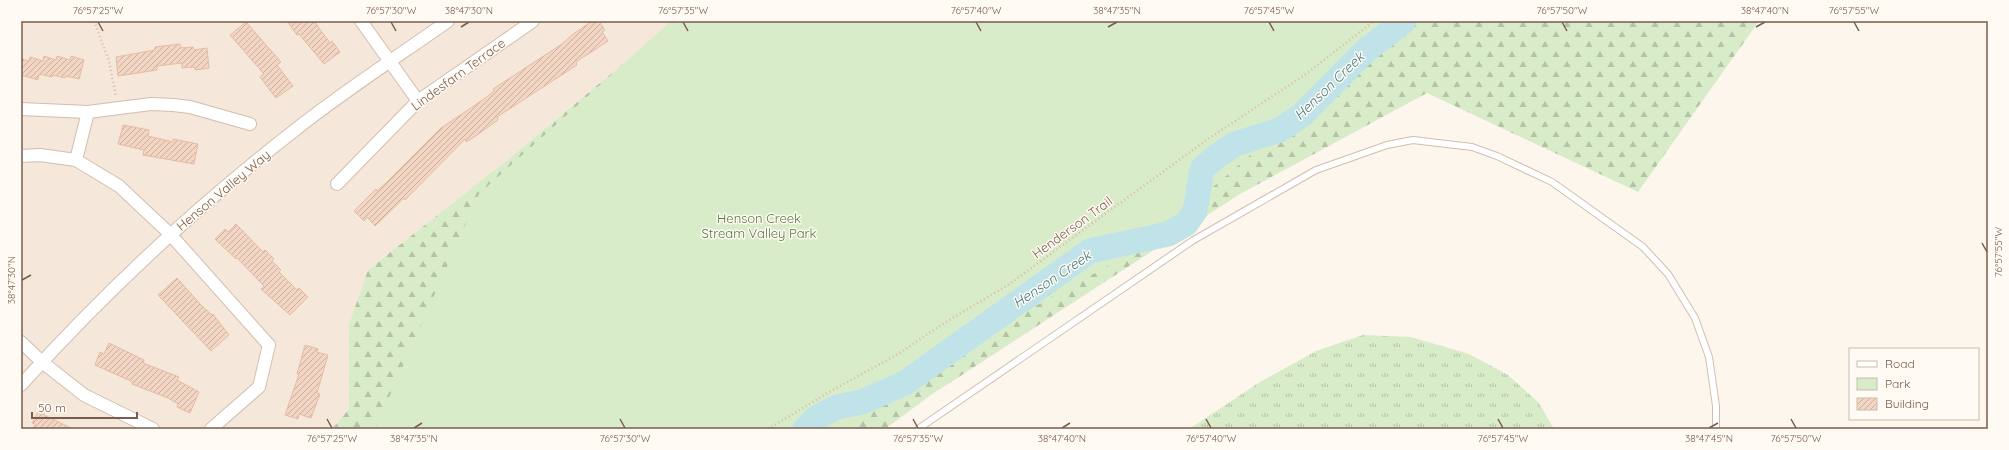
<svg xmlns="http://www.w3.org/2000/svg" width="2009" height="450" font-family="Quicksand,sans-serif">
	<style>
		.residential { fill: #f5e8da }
		.grass { fill: url(#grass-tufts) }
		.forest { fill: url(#forest-firs) }
		.park { fill: #d8ecc9 }
		.lines { fill: none; stroke-linecap: round; stroke-linejoin: round }
		.river { stroke: #bfe3e8; stroke-width: 25 }
		.building { fill: url(#building-hatch); stroke: #e6bba3 }
		.lane-casing { stroke: #d1beb0; stroke-width: 8 }
		.street-casing { stroke: #d1beb0; stroke-width: 14 }
		.path { stroke: #d9b8a5; stroke-width: 2.5; stroke-dasharray: 1 3; stroke-linecap: butt }
		.lane { stroke: #fff; stroke-width: 6 }
		.street { stroke: #fff; stroke-width: 12 }
		.ticks { fill: none; stroke: #7a5c4d; stroke-width: 1.5 }
		.labels { text-anchor: middle; dominant-baseline: central; stroke-width: 3; stroke-linejoin: round; paint-order: stroke }
		.street-label { font-size: 13px; fill: #7a5c4d; stroke: #fffaf3 }
		.park-label { font-size: 13px; fill: #537a41; stroke: #fffaf3 }
		.water-label { font-size: 14px; font-style: italic; fill: #437c86; stroke: #fffaf3 }
		.neatline { fill: none; stroke: #7a5c4d; stroke-width: 1.5 }
		.ticks-label { font-size: 10px; text-anchor: middle; fill: #7a5c4d }
	</style>
	<defs>
		<pattern id="grass-tufts" width="24" height="20" patternUnits="userSpaceOnUse"><rect width="24" height="20" fill="#d8ecc9"/><path d="M3 7l-1-3M5 7V3M7 7l1-3M15 17l-1-3M17 17v-4M19 17l1-3" fill="none" stroke="#b4c2a5"/></pattern>
		<pattern id="forest-firs" width="22" height="20" patternUnits="userSpaceOnUse"><rect width="22" height="20" fill="#d8ecc9"/><path d="M5 1l3.5 6h-7zM16 11l3.5 6h-7z" fill="#b4c2a5"/></pattern>
		<pattern id="building-hatch" width="6" height="6" patternUnits="userSpaceOnUse"><rect width="6" height="6" fill="#f3d5c3"/><path d="M-1 1l2-2M0 6l6-6M5 7l2-2" fill="none" stroke="#cab0a1"/></pattern>
	</defs>
	<rect width="100%" height="100%" fill="#fdf6ec"/>
	<polygon class="residential" points="21,21 675,21 506,161 368,270 349,324 349,409 332,429 21,429"/>
	<polygon class="grass" points="1363,335 1411,337 1469,354 1508,375 1539,403 1554,429 1189,429 1260,382 1316,351"/>
	<polygon class="forest" points="675,21 1759,21 1638,192 1427,93 1240,194 931,395 885,429 332,429 349,409 349,324 368,270 506,161"/>
	<polygon class="park" points="671,21 1384,21 1360,37 1372,43 1378,50 1260,147 1144,246 1039,304 922,375 847,429 375,429 479,194"/>
	<g class="lines">
		<polyline class="river" points="805,429 816,418 837,407 862,402 905,383 1090,251 1168,234 1186,224 1195,211 1202,169 1217,156 1235,144 1280,130 1303,114 1364,52 1404,21"/>
	</g>
	<g class="building">
		<polygon points="287,21 314,21 330,43 332,41 340,52 324,64 299,34 297,35"/>
		<polygon points="592,21 599,21 605,30 602,32 608,41 576,62 577,65 497,117 498,120 477,135 466,142 465,139 405,200 404,198 375,226 367,217 364,221 354,211 376,189 377,191 387,182 441,128 484,99 494,91 493,89 562,44 572,35"/>
		<polygon points="246,22 281,62 277,65 293,86 276,98 260,77 264,74 230,35"/>
		<polygon points="180,44 181,48 193,47 194,50 207,48 209,68 195,70 195,67 182,68 182,63 157,66 157,70 118,76 116,57 155,50 155,47"/>
		<polygon points="44,56 56,60 57,56 70,60 71,56 84,60 79,79 66,76 65,78 53,75 52,77 39,74 38,80 21,75 21,59 29,61 30,57 43,61"/>
		<polygon points="123,125 149,130 148,136 173,142 173,139 198,144 194,164 143,155 144,150 118,144"/>
		<polygon points="236,224 263,252 265,250 274,259 272,261 281,270 279,272 297,290 299,288 308,297 290,315 261,289 264,286 237,258 236,259 215,239 225,229 228,232"/>
		<polygon points="177,278 202,306 212,315 213,314 229,335 211,351 158,295"/>
		<polygon points="109,343 144,360 143,363 179,377 177,380 199,392 190,413 177,407 178,404 168,398 132,384 133,382 95,365 100,352 104,354"/>
		<polygon points="305,345 318,349 317,352 328,355 317,393 320,394 311,418 299,414 298,419 285,415 299,374 297,374"/>
		<polygon points="38,412 73,429 33,429 35,424 32,423"/>
	</g>
	<g class="lines">
		<defs>
			<polyline id="lane" points="918,429 1192,241 1316,170 1387,145 1413,140 1472,147 1497,156 1552,182 1643,247 1668,274 1695,318 1709,357 1716,406 1716,429"/>
			<g id="street">
				<polyline points="361,21 418,101"/>
				<polyline points="21,109 88,112 151,104 173,105 190,107 250,124"/>
				<polyline points="21,156 40,155 76,160 119,186 170,234 269,345 259,387 211,429"/>
				<polyline points="76,160 88,112"/>
				<polyline points="337,184 418,101 533,21"/>
				<polyline points="21,342 42,362 84,395 153,429"/>
				<path d="M21,385c84,-93 175,-178 274,-255 49,-39 102,-73 153,-109"/>
			</g>
		</defs>
		<use href="#lane" class="lane-casing"/>
		<use href="#street" class="street-casing"/>
		<g class="path">
			<polyline points="94,21 109,61 116,97"/>
			<polyline points="768,429 831,391 898,354 941,325 1008,285 1205,141 1306,74 1374,21"/>
		</g>
		<use href="#lane" class="lane"/>
		<use href="#street" class="street"/>
	</g>
	<path class="ticks" d="M98,22l5,9M391,22l5,9M683,22l5,9M976,22l5,9M1269,22l5,9M1562,22l5,9M1854,22l5,9M461,27l8,-5M1108,27l9,-5M1756,27l9,-5M1982,243l5,9M22,280l9,-5M327,419l5,9M620,419l5,9M913,419l5,9M1206,419l5,9M1498,419l5,9M1791,419l5,9M414,428l8,-5M1062,428l8,-5M1709,428l9,-5"/>
	<g class="labels">
		<g class="street-label">
			<text transform="translate(458 74) rotate(-36)">Lindesfarn Terrace</text>
			<text transform="translate(223 190) rotate(-40)">Henson Valley Way</text>
			<text transform="translate(1072 227) rotate(-36)">Henderson Trail</text>
		</g>
		<g class="park-label">
			<text x="759" y="218">Henson Creek<tspan x="759" dy="15">Stream Valley Park</tspan></text>
		</g>
		<g class="water-label">
			<text transform="translate(1329 86) rotate(-44)">Henson Creek</text>
			<text transform="translate(1052 279) rotate(-34)">Henson Creek</text>
		</g>
	</g>
	<rect width="2009" height="450" fill="none" stroke="#fffaf3" stroke-width="44"/>
	<rect x="1849" y="348" width="130" height="72" fill="#fffaf3" stroke="#cabbb1"/>
	<rect x="1857" y="361" width="20" height="6" fill="#ffffff" stroke="#cabbb1"/>
	<text x="1885" y="368" font-size="12" fill="#7a5c4d">Road</text>
	<rect x="1857" y="378" width="20" height="12" fill="#d8ecc9" stroke="#cabbb1"/>
	<text x="1885" y="388" font-size="12" fill="#7a5c4d">Park</text>
	<rect x="1857" y="398" width="20" height="12" fill="url(#building-hatch)" stroke="#cabbb1"/>
	<text x="1885" y="408" font-size="12" fill="#7a5c4d">Building</text>
	<path d="M32 412v6h105v-6" fill="none" stroke="#7a5c4d" stroke-width="2"/>
	<text x="38" y="412" font-size="12" fill="#7a5c4d" stroke="#fffaf3" stroke-width="3" paint-order="stroke">50 m</text>
	<rect x="22" y="22" width="1965" height="406" class="neatline"/>
	<g class="ticks-label">
		<text x="98" y="14">76°57'25"W</text>
		<text x="391" y="14">76°57'30"W</text>
		<text x="469" y="14">38°47'30"N</text>
		<text x="683" y="14">76°57'35"W</text>
		<text x="976" y="14">76°57'40"W</text>
		<text x="1117" y="14">38°47'35"N</text>
		<text x="1269" y="14">76°57'45"W</text>
		<text x="1562" y="14">76°57'50"W</text>
		<text x="1765" y="14">38°47'40"N</text>
		<text x="1854" y="14">76°57'55"W</text>
		<text transform="translate(1998 252) rotate(-90)" y="4">76°57'55"W</text>
		<text transform="translate(11 280) rotate(-90)" y="4">38°47'30"N</text>
		<text x="332" y="442">76°57'25"W</text>
		<text x="414" y="442">38°47'35"N</text>
		<text x="625" y="442">76°57'30"W</text>
		<text x="918" y="442">76°57'35"W</text>
		<text x="1062" y="442">38°47'40"N</text>
		<text x="1211" y="442">76°57'40"W</text>
		<text x="1503" y="442">76°57'45"W</text>
		<text x="1709" y="442">38°47'45"N</text>
		<text x="1796" y="442">76°57'50"W</text>
	</g>
</svg>
